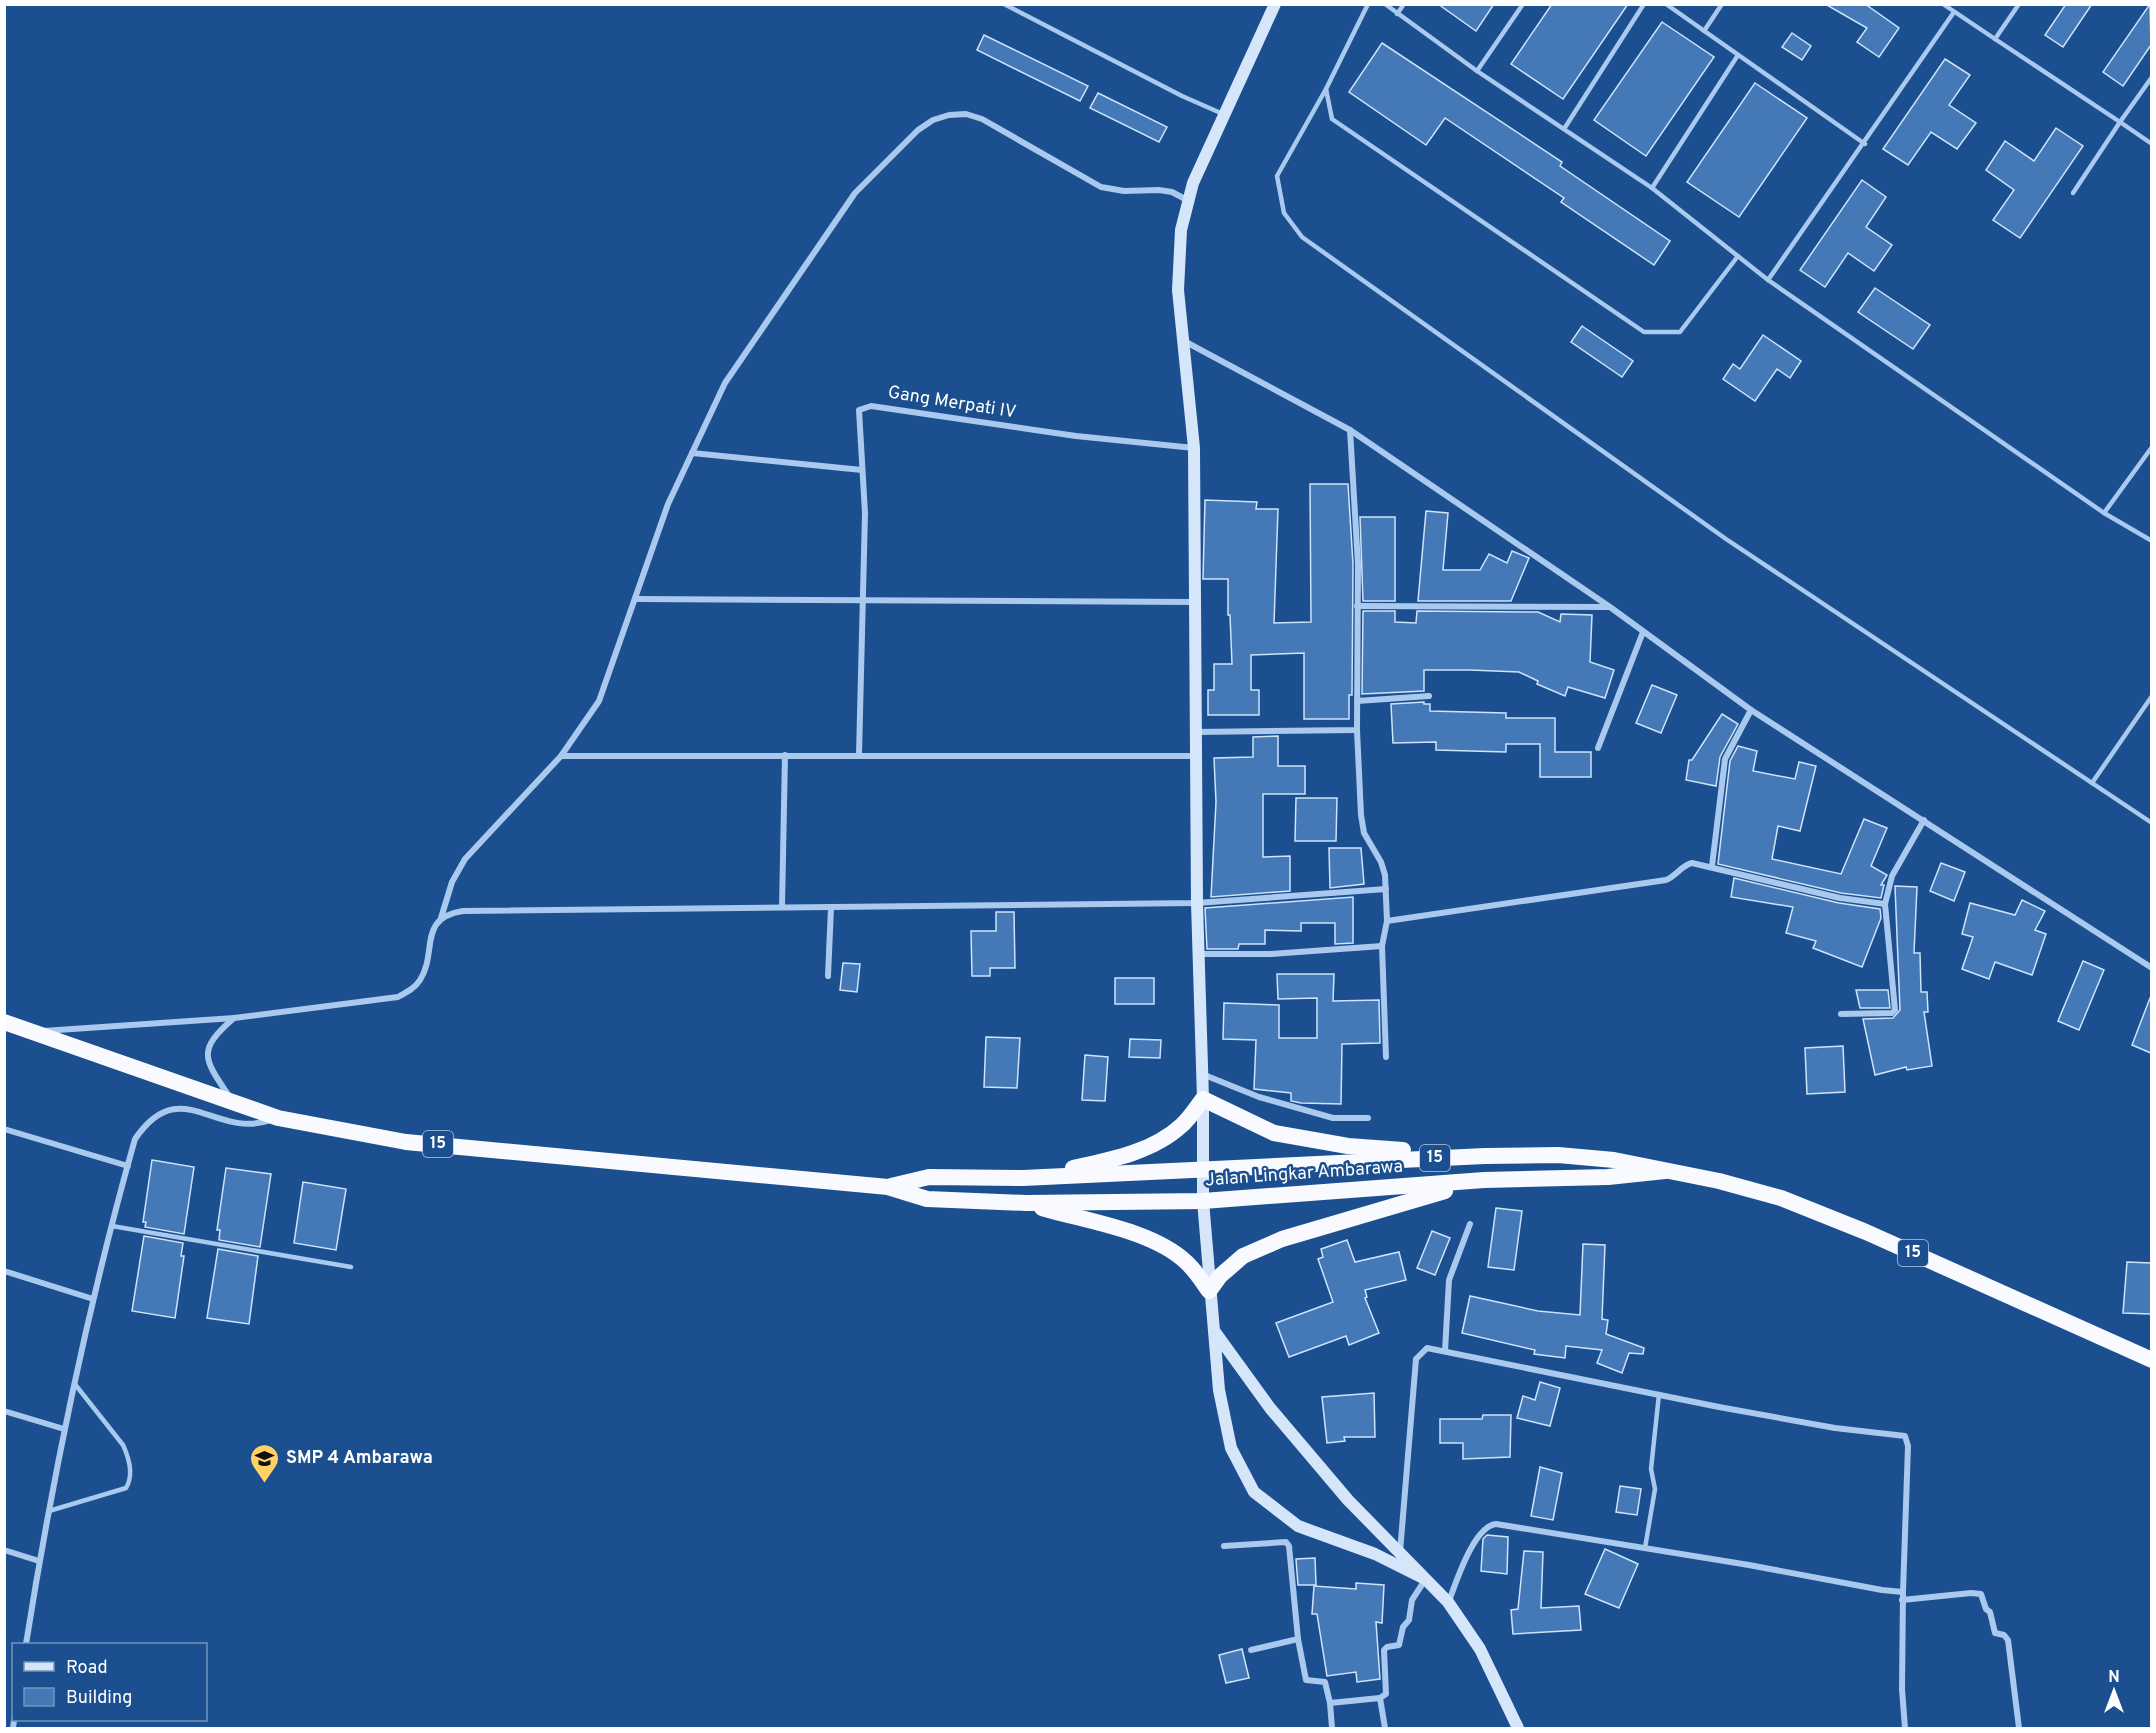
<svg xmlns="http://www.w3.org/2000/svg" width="2156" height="1733" font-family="Overpass,sans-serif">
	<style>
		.building { fill: #4478b7; stroke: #cfe3fa; stroke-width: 1.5 }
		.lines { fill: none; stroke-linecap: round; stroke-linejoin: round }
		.service { stroke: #a9c9ee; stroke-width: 4.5 }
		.minor { stroke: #a9c9ee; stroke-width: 6 }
		.secondary { stroke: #d6e6fa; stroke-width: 12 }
		.trunk { stroke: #f8faff; stroke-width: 16 }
		.labels { text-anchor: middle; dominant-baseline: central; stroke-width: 5; stroke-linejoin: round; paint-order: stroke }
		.shield { fill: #1b4f8f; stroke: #bbcadd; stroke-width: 1.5 }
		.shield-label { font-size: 16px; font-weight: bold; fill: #fff }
		.street-label { font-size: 18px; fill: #fff; stroke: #1b4f8f }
		.poi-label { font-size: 18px; font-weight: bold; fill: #fff; stroke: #1b4f8f; text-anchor: start }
	</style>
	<rect width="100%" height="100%" fill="#1b4f8f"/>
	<g class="building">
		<polygon points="1438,4 1494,4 1476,31"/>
		<polygon points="1552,4 1628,4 1563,99 1511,64"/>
		<polygon points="1825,4 1865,4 1899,28 1879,57 1857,42 1867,28"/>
		<polygon points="2066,4 2092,4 2063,47 2045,35"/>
		<polygon points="2150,4 2151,45 2123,86 2103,72"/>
		<polygon points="1662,22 1714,57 1646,156 1594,120"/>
		<polygon points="1792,33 1811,46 1802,60 1782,47"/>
		<polygon points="984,35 1088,86 1080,101 977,50"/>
		<polygon points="1382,43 1562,162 1560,166 1670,241 1654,265 1561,202 1564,198 1445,118 1426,145 1349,92"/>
		<polygon points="1945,59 1970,75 1949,105 1976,123 1957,149 1931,132 1908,165 1883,149"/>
		<polygon points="1755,83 1807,118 1739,217 1687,182"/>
		<polygon points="1098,93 1167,127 1159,142 1090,108"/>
		<polygon points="2056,128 2083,146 2020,238 1993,220 2014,190 1986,170 2005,141 2034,161"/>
		<polygon points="1862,180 1886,197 1866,227 1892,245 1874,271 1848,253 1825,287 1800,270"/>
		<polygon points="1875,288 1930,325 1913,349 1858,312"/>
		<polygon points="1582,326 1633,361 1622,377 1571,342"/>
		<polygon points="1763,335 1801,361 1790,378 1777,369 1755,401 1723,379 1733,364 1740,369"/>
		<polygon points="1310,484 1348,484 1353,564 1352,695 1349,695 1349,719 1304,719 1304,653 1251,655 1251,690 1259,690 1259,715 1208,715 1208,690 1214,690 1214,664 1232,664 1230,615 1228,615 1228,579 1203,579 1205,500 1257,502 1256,509 1278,509 1274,623 1311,622"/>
		<polygon points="1426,511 1448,513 1443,570 1480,570 1489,554 1507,563 1512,551 1529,558 1511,601 1418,601"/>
		<polygon points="1360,517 1395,517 1395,601 1363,601"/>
		<polygon points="1363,611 1395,611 1395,622 1416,623 1417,611 1538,612 1560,622 1561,614 1592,615 1590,662 1614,670 1605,698 1568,687 1565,696 1537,684 1538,681 1519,672 1470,670 1424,670 1424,691 1362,694"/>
		<polygon points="1652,685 1677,695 1661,733 1636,723"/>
		<polygon points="1424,702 1424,704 1430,704 1430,711 1506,713 1506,718 1555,718 1555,752 1591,752 1591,777 1540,777 1540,744 1506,744 1506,752 1436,750 1436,742 1393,743 1391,704"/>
		<polygon points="1722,714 1738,724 1720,757 1716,786 1686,780 1689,760 1692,760"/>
		<polygon points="1278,736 1278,766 1305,766 1305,794 1263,794 1263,857 1290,856 1290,891 1211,897 1216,802 1214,758 1253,757 1253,737"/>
		<polygon points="1738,746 1757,751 1753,771 1795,779 1799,762 1816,766 1800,831 1778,826 1772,859 1841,874 1864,819 1887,828 1871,866 1887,875 1881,885 1884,885 1881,898 1841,893 1718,864 1730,761"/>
		<polygon points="1296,798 1337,798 1336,841 1295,841"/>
		<polygon points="1329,848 1361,848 1364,884 1330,888"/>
		<polygon points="1941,863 1965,872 1954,901 1930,891"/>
		<polygon points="1734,878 1839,903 1880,909 1881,918 1862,967 1813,948 1816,941 1786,933 1793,907 1731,897"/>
		<polygon points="1895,886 1917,887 1914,953 1920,953 1921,992 1927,992 1928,1012 1924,1012 1932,1066 1907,1070 1906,1067 1875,1075 1863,1019 1893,1018 1900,1010"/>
		<polygon points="1353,897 1353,943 1335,944 1335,923 1301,923 1301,931 1265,930 1265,944 1239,944 1238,949 1207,949 1205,908"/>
		<polygon points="2022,900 2045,911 2035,930 2046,934 2032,975 1995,962 1989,979 1962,969 1973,937 1962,934 1970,903 2015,915"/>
		<polygon points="996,912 1014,912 1015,968 990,968 990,976 972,976 971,931 996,931"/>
		<polygon points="2083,961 2104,970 2079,1030 2058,1021"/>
		<polygon points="843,963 860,964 857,992 840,990"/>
		<polygon points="1277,974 1334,974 1333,1001 1379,1000 1380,1043 1342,1044 1341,1104 1301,1103 1291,1101 1291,1093 1254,1089 1256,1040 1223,1039 1224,1003 1279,1005 1279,1038 1317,1038 1317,998 1278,999"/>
		<rect x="1115" y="978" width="39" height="26"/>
		<polygon points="1856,990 1888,990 1890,1008 1860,1008"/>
		<polygon points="2150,998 2151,999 2151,1053 2132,1045"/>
		<polygon points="986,1037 1020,1038 1017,1088 984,1087"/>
		<polygon points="1130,1039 1161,1040 1160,1058 1129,1057"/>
		<polygon points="1843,1046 1845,1092 1807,1094 1805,1048"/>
		<polygon points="1085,1055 1108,1057 1105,1101 1082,1100"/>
		<polygon points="152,1160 194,1167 184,1234 145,1227 146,1222 143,1222"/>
		<polygon points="226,1168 271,1174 260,1247 219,1240 220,1230 217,1230"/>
		<polygon points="303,1182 346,1189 336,1250 294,1243"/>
		<polygon points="1496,1208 1522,1211 1514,1270 1488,1267"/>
		<polygon points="1432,1231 1450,1238 1435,1275 1417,1268"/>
		<polygon points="144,1236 183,1243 181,1256 184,1256 175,1318 132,1311"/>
		<polygon points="1347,1240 1355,1262 1399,1252 1406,1280 1365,1290 1367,1297 1365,1298 1379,1333 1349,1345 1346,1336 1289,1357 1276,1323 1333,1302 1318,1259 1323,1257 1321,1249"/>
		<polygon points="1583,1244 1605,1245 1602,1319 1608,1320 1606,1334 1644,1348 1643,1354 1629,1353 1622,1373 1597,1363 1602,1350 1566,1346 1565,1358 1534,1354 1535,1350 1462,1333 1470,1296 1538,1311 1580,1315"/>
		<polygon points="218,1249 258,1256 249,1324 207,1318"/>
		<polygon points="2127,1262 2151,1263 2151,1314 2123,1313"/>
		<polygon points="1540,1382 1560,1388 1550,1426 1517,1418 1523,1396 1535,1400"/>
		<polygon points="1374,1393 1375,1437 1344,1437 1345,1441 1327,1443 1322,1397"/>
		<polygon points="1483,1415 1511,1415 1510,1457 1463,1459 1463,1443 1440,1443 1440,1419 1482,1419"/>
		<polygon points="1540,1467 1562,1473 1553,1520 1531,1516"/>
		<polygon points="1620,1486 1641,1489 1637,1515 1616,1512"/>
		<polygon points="1487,1535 1508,1537 1507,1574 1481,1571 1483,1539"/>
		<polygon points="1605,1549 1638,1564 1619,1608 1585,1594"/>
		<polygon points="1524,1551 1543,1552 1541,1608 1579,1606 1581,1630 1513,1634 1511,1610 1518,1609"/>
		<polygon points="1315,1558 1316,1585 1298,1585 1296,1559"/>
		<polygon points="1356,1583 1384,1585 1382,1623 1376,1622 1380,1679 1357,1682 1356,1672 1327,1676 1317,1614 1312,1614 1314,1586 1356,1589"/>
		<polygon points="1242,1649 1249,1678 1226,1683 1219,1655"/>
	</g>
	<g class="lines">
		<g class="service">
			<polyline points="1004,4 1182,96 1223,114"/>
			<polyline points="1368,4 1326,89 1332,119 1644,332 1680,332 1738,256"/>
			<polyline points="1385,4 1477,71 1652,188 1768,280 1954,12"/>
			<polyline points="1666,4 1865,144"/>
			<polyline points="1943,4 1995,39"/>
			<polyline points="2019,4 1995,39 2120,122 2152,77"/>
			<polyline points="1397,14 1404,4"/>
			<polyline points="1704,31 1722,4"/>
			<polyline points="1477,71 1523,4"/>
			<polyline points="1326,89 1277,176 1284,213 1302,237 1726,539 2152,823"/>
			<polyline points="1564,129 1644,4"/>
			<polyline points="1652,188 1738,55"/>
			<polyline points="2073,193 2120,122 2152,144"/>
			<polyline points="1768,280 2104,513 2152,541"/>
			<polyline points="2104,513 2152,447"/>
			<polyline points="2092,783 2152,696"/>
			<polyline points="112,1226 351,1267"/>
			<path d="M49,1511l77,-23c8,-13 3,-30 -3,-43l-49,-62"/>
			<polyline points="1645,1548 1655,1489 1651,1469 1659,1394"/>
		</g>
		<g class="minor">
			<polyline points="1184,341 1350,430 1610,607 1751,710 2152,968"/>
			<polyline points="692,453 862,470"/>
			<polyline points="636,599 1194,602"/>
			<polyline points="1357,606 1609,607"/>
			<polyline points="1357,701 1429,696"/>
			<polyline points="1357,730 1361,815 1364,833 1381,862 1385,875 1387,921"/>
			<polyline points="1196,732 1357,730 1358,564 1350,430"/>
			<polyline points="1598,748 1643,632"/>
			<polyline points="859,754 865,513 859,410 871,406 1076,436 1194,448"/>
			<polyline points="561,756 599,701 668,504 725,383 855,193 918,130 933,120 949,115 966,114 982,119 1101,187 1124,191 1159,190 1172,192 1187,200"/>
			<polyline points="1712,866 1725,759 1751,710"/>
			<polyline points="782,907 785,755"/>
			<polyline points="441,918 452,882 465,859 561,756 1196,756"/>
			<polyline points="1198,954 1271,954 1382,946"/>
			<polyline points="828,976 831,908"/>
			<polyline points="1841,1014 1892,1013 1895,1010 1885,904"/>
			<path d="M43,1031l191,-13 164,-21c9,-5 17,-9 22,-17 18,-28 -3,-62 43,-69l734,-8 189,-14"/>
			<path d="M1386,1057l-4,-111 5,-25 279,-41c10,-4 16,-15 26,-17l148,35 45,6 7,-28 32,-56"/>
			<polyline points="1202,1074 1259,1097 1333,1118 1368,1118"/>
			<path d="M229,1096c-26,-38 -32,-46 5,-78"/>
			<polyline points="4,1129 128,1166"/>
			<polyline points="4,1271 93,1299"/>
			<polyline points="1445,1351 1449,1280 1470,1224"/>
			<polyline points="4,1411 64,1429"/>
			<polyline points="1224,1546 1286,1542 1289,1546 1298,1639 1306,1680 1325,1682 1330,1703 1380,1698"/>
			<polyline points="4,1550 39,1561"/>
			<polyline points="1400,1552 1416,1359 1427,1348 1719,1407 1835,1428 1905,1436 1908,1446 1903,1592"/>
			<polyline points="1902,1600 1971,1593 1981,1594 1986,1609 1990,1612 1995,1633 2004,1635 2008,1640 2019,1728"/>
			<path d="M1449,1601c7,-19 25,-75 47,-77l253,41 133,25 21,2 -1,97 3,39"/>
			<path d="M26,1644c27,-170 62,-339 109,-505 46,-67 79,1 136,-19"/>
			<polyline points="1251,1650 1298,1639"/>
			<polyline points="1330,1703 1332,1728"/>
			<polyline points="13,1728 14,1720"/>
			<polyline points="1385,1728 1380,1698 1386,1694 1384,1650 1387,1647 1399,1645 1403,1627 1409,1620 1412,1600 1425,1580"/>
		</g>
		<g class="secondary">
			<polyline points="1275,4 1193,183 1181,230 1178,290 1194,448 1197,903 1203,1099 1203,1201 1219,1390 1231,1448 1254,1492 1298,1526 1375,1554 1423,1578"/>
			<polyline points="1215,1332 1270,1408 1348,1500 1448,1602 1480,1649 1518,1728"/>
		</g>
		<g class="trunk">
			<polyline points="4,1022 278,1118 406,1142 888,1187 927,1199 1026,1203 1203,1201 1484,1180 1608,1177 1665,1171"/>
			<path d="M1073,1168c38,-8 80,-16 109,-43 8,-7 14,-17 21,-26l71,34 74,13 55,4"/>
			<polyline points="891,1186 929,1177 1023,1178 1485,1156 1558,1155 1614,1160 1719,1181 1781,1198 1866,1232 2152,1360"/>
			<path d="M1042,1208c43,13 110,22 144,54 9,8 16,19 23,29l11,-15 23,-20 39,-17 163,-48"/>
		</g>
	</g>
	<defs>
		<symbol id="school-pin" viewBox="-11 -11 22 30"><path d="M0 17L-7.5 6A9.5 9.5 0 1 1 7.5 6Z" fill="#ffd166" stroke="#1b4f8f"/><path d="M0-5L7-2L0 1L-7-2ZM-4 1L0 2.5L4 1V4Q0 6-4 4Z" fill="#111"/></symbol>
	</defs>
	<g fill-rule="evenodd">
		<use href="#school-pin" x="248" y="1442" width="33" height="45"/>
	</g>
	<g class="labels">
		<g class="shield">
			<rect x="423" y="1131" width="30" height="26" rx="4.5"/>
			<rect x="1420" y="1145" width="30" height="26" rx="4.5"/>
			<rect x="1898" y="1240" width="30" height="26" rx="4.5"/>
		</g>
		<g class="shield-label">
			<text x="438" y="1144">15</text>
			<text x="1435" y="1158">15</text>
			<text x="1913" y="1253">15</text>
		</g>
		<g class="street-label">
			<text transform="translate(952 403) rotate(9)">Gang Merpati IV</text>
			<text transform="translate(1304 1174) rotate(-4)">Jalan Lingkar Ambarawa</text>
		</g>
		<g class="poi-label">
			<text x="286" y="1458">SMP 4 Ambarawa</text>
		</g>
	</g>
	<rect width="2156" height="1733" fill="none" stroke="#ffffff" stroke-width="12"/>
	<rect x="12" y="1643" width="195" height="78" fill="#1b4f8f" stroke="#7695bc" stroke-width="1.5"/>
	<rect x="24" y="1662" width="30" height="9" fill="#d6e6fa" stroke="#7695bc" stroke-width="1.5"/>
	<text x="66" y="1673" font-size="18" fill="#ffffff">Road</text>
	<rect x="24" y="1688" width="30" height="18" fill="#4478b7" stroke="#7695bc" stroke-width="1.5"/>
	<text x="66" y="1703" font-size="18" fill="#ffffff">Building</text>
	<g transform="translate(2114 1691)" stroke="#1b4f8f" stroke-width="4.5" paint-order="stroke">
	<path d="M0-4.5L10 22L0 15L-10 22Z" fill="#ffffff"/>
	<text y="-9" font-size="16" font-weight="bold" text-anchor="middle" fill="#ffffff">N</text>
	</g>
</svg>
